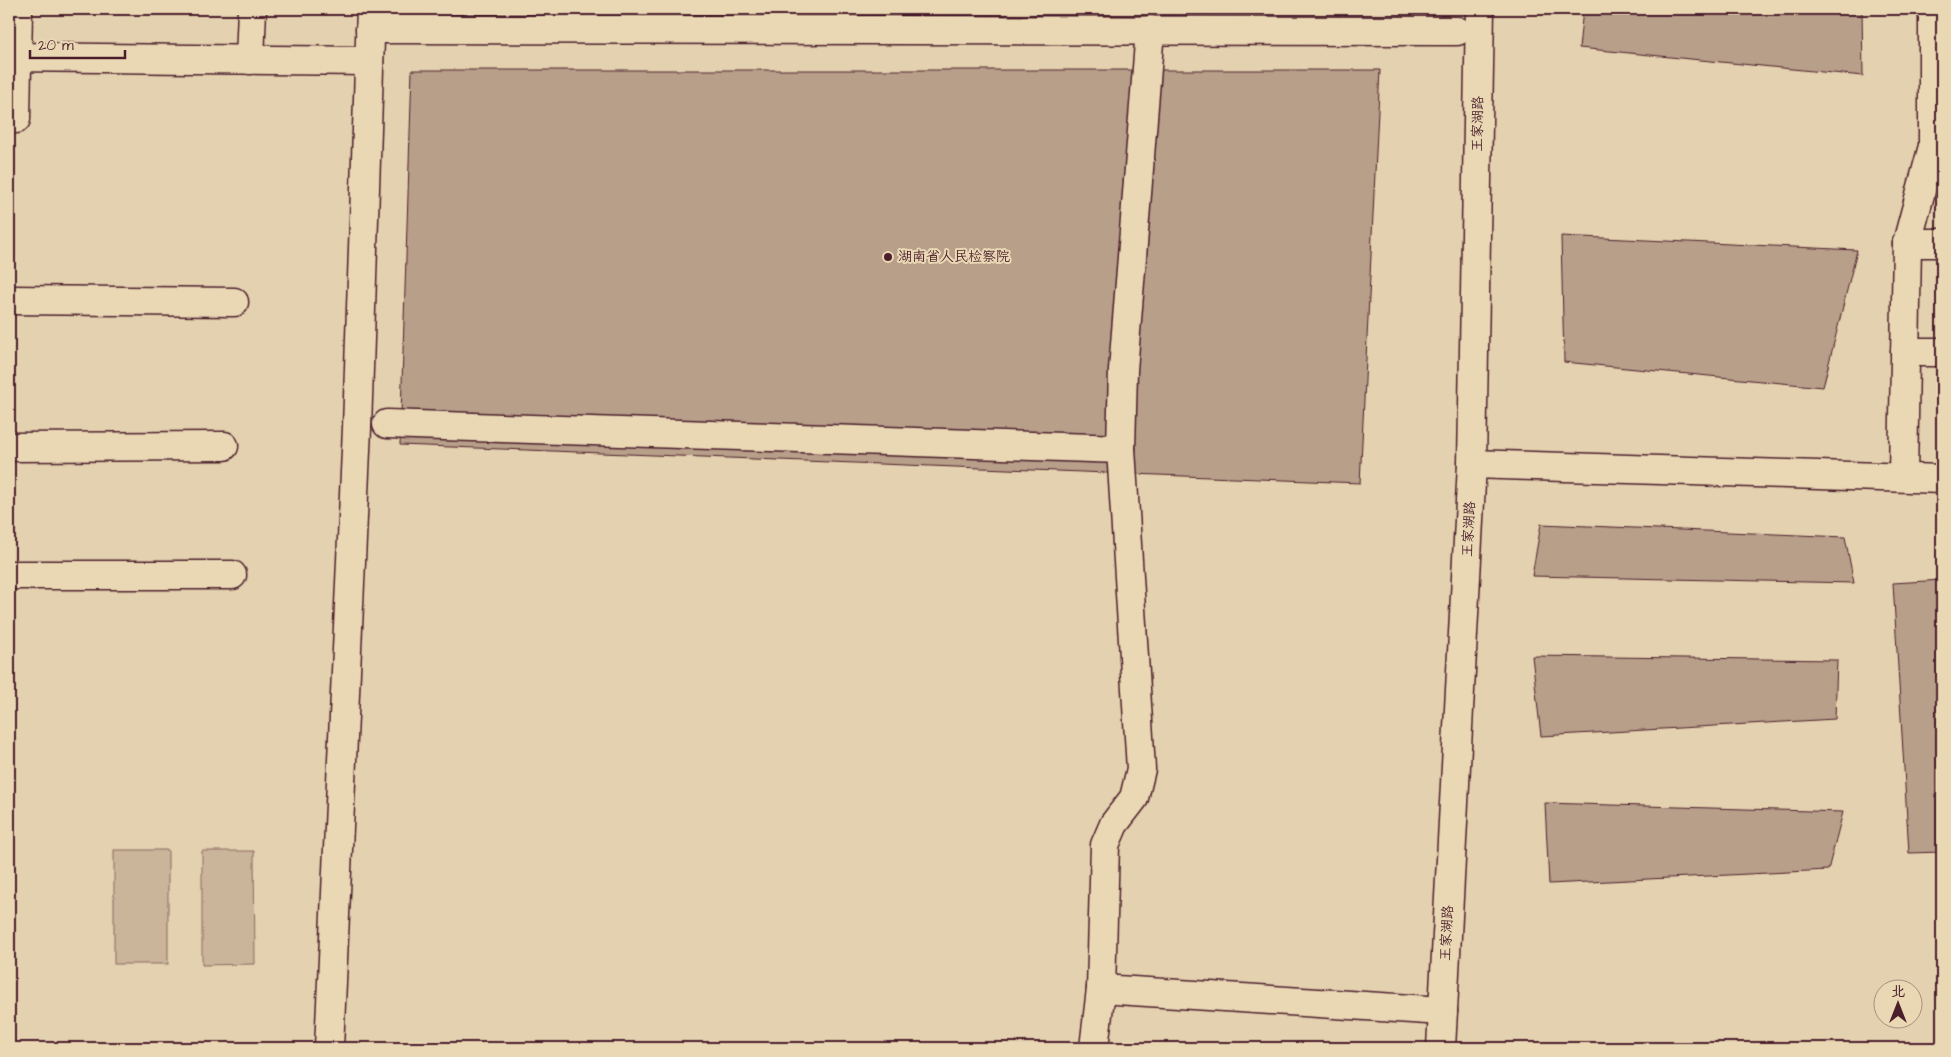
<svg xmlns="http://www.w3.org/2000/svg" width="1951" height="1057" font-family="'Architects Daughter','LXGW WenKai TC',sans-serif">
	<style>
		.green { fill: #cab49a; stroke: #8a6a62 }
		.building { fill: #b89f8a; stroke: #4a1f2b }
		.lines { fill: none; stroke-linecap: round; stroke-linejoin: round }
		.minor-casing { stroke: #4a1f2b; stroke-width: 31 }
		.minor { stroke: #ead8b5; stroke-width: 28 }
		.poi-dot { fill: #4a1f2b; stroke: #ead8b5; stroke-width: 2 }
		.labels { text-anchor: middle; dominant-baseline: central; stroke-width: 4; stroke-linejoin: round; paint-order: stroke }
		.street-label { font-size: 14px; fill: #4a1f2b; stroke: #ead8b5 }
		.poi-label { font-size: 14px; fill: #4a1f2b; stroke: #ead8b5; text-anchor: start }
	</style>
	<rect width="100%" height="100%" fill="#e4d1af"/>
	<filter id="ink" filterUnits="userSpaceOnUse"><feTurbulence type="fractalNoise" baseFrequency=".02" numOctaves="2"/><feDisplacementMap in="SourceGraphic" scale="10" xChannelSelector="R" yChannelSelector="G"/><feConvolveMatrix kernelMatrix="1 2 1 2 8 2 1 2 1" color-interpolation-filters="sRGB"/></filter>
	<g filter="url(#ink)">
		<g class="green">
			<rect x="114" y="850" width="54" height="114"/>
			<polygon points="202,851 254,851 255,964 202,965"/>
		</g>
		<g class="building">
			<polygon points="1583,9 1862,9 1863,76 1579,48"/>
			<polygon points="412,70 1380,70 1360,483 400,445"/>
			<polygon points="1561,236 1857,250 1823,387 1564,362"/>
			<polygon points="1541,524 1845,537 1854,583 1532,576"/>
			<polygon points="1942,580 1942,852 1909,853 1893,583"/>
			<polygon points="1532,656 1837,660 1835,719 1541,736"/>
			<polygon points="1545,803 1843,812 1828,870 1549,884"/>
		</g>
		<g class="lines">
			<defs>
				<g id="minor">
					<polyline points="370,29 1457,31"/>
					<polyline points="9,57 369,61"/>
					<polyline points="250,60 252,9"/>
					<polyline points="16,119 18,9"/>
					<polyline points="1907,243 1942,243"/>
					<polyline points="9,300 234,302"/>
					<polyline points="1905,352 1942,352"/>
					<polyline points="387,424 1121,449"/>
					<polyline points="9,447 224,446"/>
					<polyline points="1472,464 1942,479"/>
					<polyline points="1903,477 1907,243 1933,146 1933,9"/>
					<polyline points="9,575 232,575"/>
					<polyline points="1101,989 1443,1011"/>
					<polyline points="329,1048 357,428 371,9"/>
					<polyline points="1094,1048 1101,989 1105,845 1114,824 1134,798 1141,769 1121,449 1123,370 1150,30"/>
					<polyline points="1441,1048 1472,464 1480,9"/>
				</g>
			</defs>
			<use href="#minor" class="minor-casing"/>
			<use href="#minor" class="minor"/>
		</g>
	</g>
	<circle class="poi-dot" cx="888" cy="257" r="5"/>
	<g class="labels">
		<g class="street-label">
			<text transform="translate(1478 124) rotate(-89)">王家湖路</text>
			<text transform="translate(1469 529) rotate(-87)">王家湖路</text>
			<text transform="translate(1447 933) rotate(-87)">王家湖路</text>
		</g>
		<g class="poi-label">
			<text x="898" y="257">湖南省人民检察院</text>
		</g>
	</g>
	<rect width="1951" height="1057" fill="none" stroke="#ead8b5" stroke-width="30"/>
	<rect x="15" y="15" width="1921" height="1027" fill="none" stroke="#4a1f2b" stroke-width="2" filter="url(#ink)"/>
	<g transform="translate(1898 1004)"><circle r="24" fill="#ead8b5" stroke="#aa8e7e"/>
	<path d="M0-4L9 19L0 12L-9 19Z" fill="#4a1f2b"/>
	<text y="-8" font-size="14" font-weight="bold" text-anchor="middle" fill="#4a1f2b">北</text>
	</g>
	<path d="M30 50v8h95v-8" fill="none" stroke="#4a1f2b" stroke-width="2.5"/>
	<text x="38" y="50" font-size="15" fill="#4a1f2b" stroke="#ead8b5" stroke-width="4" paint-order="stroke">20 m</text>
</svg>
